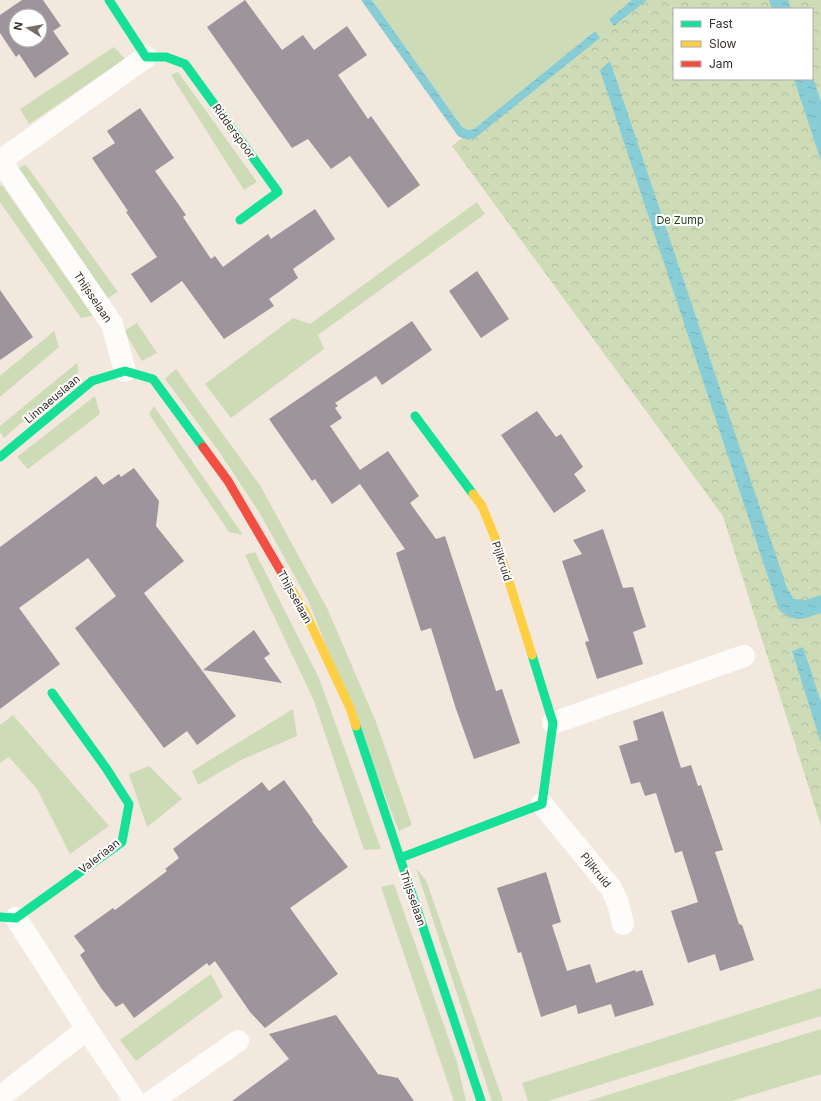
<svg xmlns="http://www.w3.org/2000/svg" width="821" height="1101" font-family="Inter,sans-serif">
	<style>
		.grass { fill: #cddcb7 }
		.park { fill: url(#park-crowns); fill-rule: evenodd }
		.water { fill: url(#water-ripples) }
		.building { fill: #9e949b; fill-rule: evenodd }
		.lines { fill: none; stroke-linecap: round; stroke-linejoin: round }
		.street { stroke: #fdfcfa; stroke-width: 22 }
		.fast { stroke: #16e098; stroke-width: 9 }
		.slow { stroke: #ffcf43; stroke-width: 9 }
		.jam { stroke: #f24e42; stroke-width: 9 }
		.labels { text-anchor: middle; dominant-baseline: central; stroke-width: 4; stroke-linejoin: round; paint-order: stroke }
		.street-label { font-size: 11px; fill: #352d27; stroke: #fff }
		.park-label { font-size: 11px; fill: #274013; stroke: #fff }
	</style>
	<defs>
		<pattern id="park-crowns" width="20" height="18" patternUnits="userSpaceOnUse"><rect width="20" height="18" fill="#cddcb7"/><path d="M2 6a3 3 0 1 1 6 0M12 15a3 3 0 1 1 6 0" fill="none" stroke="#b1bd9d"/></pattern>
		<pattern id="water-ripples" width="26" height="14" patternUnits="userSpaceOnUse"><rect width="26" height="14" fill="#88cdd6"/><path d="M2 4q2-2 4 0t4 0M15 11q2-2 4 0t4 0" fill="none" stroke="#76b0b8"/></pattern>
	</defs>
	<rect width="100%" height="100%" fill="#f2e8de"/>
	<g class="grass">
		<polygon points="372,0 632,0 609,19 614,26 600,38 595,31 474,129 468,130 462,127"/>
		<polygon points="114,47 125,59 29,124 20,109"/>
		<polygon points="178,72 257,182 244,190 171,75"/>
		<polygon points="26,165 118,292 108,298 18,168"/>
		<polygon points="2,185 93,316 81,318 0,202 0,186"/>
		<polygon points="477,202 485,214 318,335 324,349 231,418 205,384 293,318 310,324"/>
		<polygon points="137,323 157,353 142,361 124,331"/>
		<polygon points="54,331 59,347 0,397 0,376"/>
		<polygon points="77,363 79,372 4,438 0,432 0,426"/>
		<polygon points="176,369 261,487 328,610 376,722 412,825 399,831 308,600 259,512 220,453 165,379"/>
		<polygon points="95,396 100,414 28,469 17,457"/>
		<polygon points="154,406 243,535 229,532 149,414"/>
		<polygon points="255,552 319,678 381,849 364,850 314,701 245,555"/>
		<polygon points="293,709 297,736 241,760 198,785 192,771"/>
		<polygon points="13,715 109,826 70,854 37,789 9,757 0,763 0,725"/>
		<polygon points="149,766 182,799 147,827 129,774"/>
		<polygon points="416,868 426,880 503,1101 492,1101"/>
		<polygon points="394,884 457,1062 466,1101 454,1101 381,887"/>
		<polygon points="211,974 223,997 136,1061 120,1040"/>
		<polygon points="821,988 821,1016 548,1101 528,1101 522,1083"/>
		<polygon points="821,1029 821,1074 732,1101 588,1101"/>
	</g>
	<path class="park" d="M640,0h181v826l-98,-310 -271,-370zM674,9h138v70h-138z"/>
	<g class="water">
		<polygon points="361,0 372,0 462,127 468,130 474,129 595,31 600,38 475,138 468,140 458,136"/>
		<polygon points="632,0 647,0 614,26 609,19"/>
		<polygon points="769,0 788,0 791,9 772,9"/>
		<path d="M610,61l177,527 7,11 11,1 16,-5v18c-20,6 -24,11 -42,-3l-179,-540z"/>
		<polygon points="812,74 821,102 821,161 794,79 812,79"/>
		<polygon points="803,647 821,702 821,743 792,651"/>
	</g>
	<g class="building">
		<path d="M22,0h21l18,26 -8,5 16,23 -34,24 -16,-24 -3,3 -16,-24v-18zM16,16h24v24h-24z"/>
		<polygon points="245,0 282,50 303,35 314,50 347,26 367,55 338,75 368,119 371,116 420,185 388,208 350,156 331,169 308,139 292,148 207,27"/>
		<polygon points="140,108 174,158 155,171 186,215 183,217 211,259 215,256 223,267 268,234 271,239 315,209 335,239 293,269 298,278 269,299 274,306 224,339 182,281 151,303 131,274 157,257 126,212 128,211 92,158 115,143 107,131"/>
		<polygon points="477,271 509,319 481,338 449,291"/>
		<polygon points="0,290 33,337 0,360"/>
		<polygon points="412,321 432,350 382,385 376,376 335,403 338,406 335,408 342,418 330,426 360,470 388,451 419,496 410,503 436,539 445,536 496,691 502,689 520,743 474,759 456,709 431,628 421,631 396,553 405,549 360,484 332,504 315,479 312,481 269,419"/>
		<polygon points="537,411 556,437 561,434 583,467 574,474 586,491 554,513 501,435"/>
		<polygon points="134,468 159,501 156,526 184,561 144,593 236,716 197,745 187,731 164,748 75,628 116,596 88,558 19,608 60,664 0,709 0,547 96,476 103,485 119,474 121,477"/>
		<polygon points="603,529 623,588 633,587 646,627 633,632 643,664 597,679 585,642 589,641 562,561 582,554 573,540"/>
		<polygon points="254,630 270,654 264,658 282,683 203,670"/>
		<polygon points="663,711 681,768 691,765 698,786 701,785 723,850 715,852 739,924 742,925 754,960 720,971 715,954 688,963 671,911 698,902 682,851 675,853 656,793 645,796 640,782 631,784 619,746 638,740 633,721"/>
		<polygon points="284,780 313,820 312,821 348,867 290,908 338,974 265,1028 250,1012 215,961 209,966 207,963 134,1018 123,1003 116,1007 101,988 80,955 85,951 74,936 113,908 115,910 167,871 165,869 179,858 173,849 195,832 262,782 269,791"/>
		<polygon points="546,872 561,922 552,925 567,971 590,964 596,983 635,970 636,972 642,970 654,1005 615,1017 611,1004 578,1014 576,1005 541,1017 521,952 518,953 497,888"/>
		<polygon points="336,1015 378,1074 398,1078 414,1101 232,1101 289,1059 269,1034"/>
	</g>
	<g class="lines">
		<g class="street">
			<polyline points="0,160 112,324 125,371"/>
			<polyline points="0,161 146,57"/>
			<polyline points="553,723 744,656"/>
			<polyline points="542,804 611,888 618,903 623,924"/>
			<polyline points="16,918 87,1029 135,1101"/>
			<polyline points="0,1097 87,1029"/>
			<polyline points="152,1101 238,1041"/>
		</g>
		<g class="fast">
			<polyline points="109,0 146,57 166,57 185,64 278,192 240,220"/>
			<polyline points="415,416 473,494"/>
			<polyline points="0,457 92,381 125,371 153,379 203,447"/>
			<polyline points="356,726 481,1101"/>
			<polyline points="400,858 542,804 553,723 532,655"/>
			<polyline points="0,917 16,918 122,842 129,804 106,768 52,693"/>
		</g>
		<g class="slow">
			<polyline points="473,494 482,506 497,543 532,655"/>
			<polyline points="283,575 305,612 350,708 356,726"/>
		</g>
		<polyline class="jam" points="203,447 228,481 283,575"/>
	</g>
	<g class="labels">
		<g class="street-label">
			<text transform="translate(234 131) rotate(54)">Ridderspoor</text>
			<text transform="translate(93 297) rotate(56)">Thijsselaan</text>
			<text transform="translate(52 399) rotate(-40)">Linnaeuslaan</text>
			<text transform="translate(502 561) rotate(72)">Pijlkruid</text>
			<text transform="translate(295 597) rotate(61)">Thijsselaan</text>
			<text transform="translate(99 856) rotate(-38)">Valeriaan</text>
			<text transform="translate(596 870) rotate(51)">Pijlkruid</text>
			<text transform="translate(413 898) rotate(71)">Thijsselaan</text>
		</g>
		<g class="park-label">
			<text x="680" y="220">De Zump</text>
		</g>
	</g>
	<rect x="673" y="8" width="140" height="72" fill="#ffffff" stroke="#aeaba9"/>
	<rect x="681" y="21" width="20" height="6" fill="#16e098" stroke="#aeaba9"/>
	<text x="709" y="28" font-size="12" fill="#352d27">Fast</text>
	<rect x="681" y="41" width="20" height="6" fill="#ffcf43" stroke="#aeaba9"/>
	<text x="709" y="48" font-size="12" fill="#352d27">Slow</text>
	<rect x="681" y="61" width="20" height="6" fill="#f24e42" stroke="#aeaba9"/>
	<text x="709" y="68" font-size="12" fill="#352d27">Jam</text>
	<g transform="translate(28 28) rotate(281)"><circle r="19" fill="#ffffff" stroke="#aeaba9"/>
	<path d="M0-3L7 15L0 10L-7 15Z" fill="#776e67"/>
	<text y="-6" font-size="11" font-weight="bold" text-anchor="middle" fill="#352d27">N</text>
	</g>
</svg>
